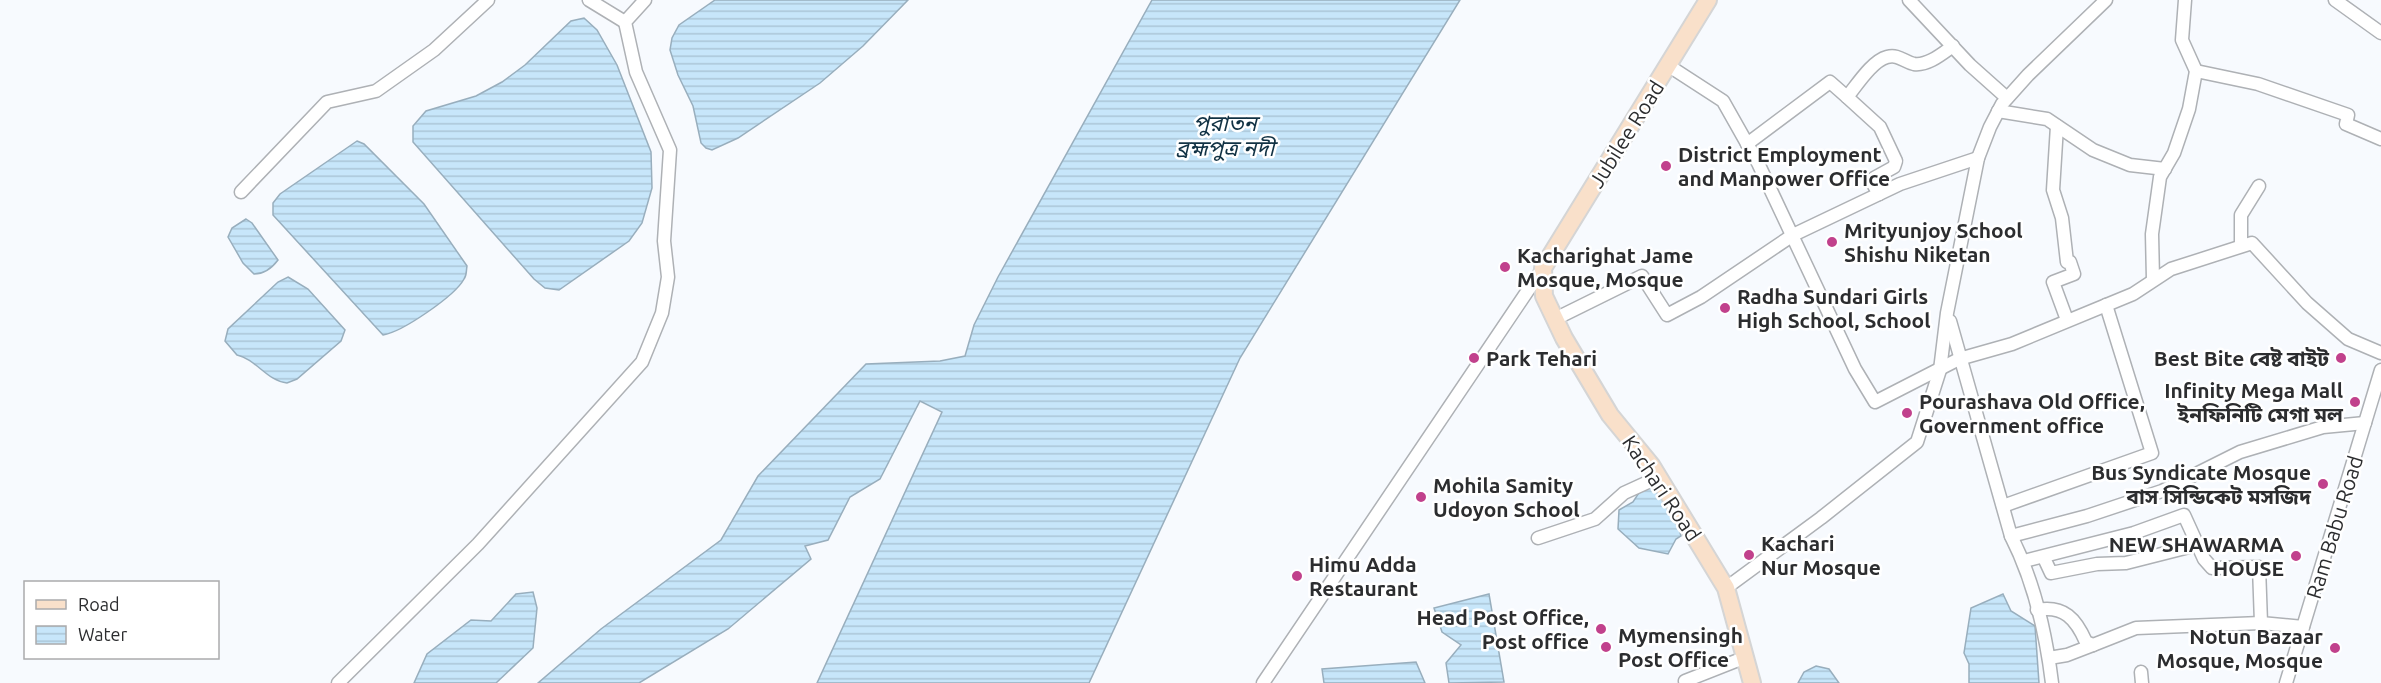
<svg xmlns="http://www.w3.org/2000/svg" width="2381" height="683" font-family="Ubuntu,'Noto Sans Bengali',sans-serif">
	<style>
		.water { fill: url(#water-rules); stroke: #98aebd; stroke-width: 1.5 }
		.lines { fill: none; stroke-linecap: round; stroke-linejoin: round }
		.minor-casing { stroke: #aeb1b5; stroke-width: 15 }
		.major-casing { stroke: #d5d5d5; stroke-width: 20 }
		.minor { stroke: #fff; stroke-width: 12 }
		.major { stroke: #f9e0ca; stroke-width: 16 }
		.poi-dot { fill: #c1418c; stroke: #fff; stroke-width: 2 }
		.labels { text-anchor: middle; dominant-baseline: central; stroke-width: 5; stroke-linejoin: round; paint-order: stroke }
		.street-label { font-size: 21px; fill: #2c2d2f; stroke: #fff }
		.poi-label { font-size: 21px; font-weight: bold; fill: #2c2d2f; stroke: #fff; text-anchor: start }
		.water-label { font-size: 22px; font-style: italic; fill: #113244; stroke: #fff }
	</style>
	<defs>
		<pattern id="water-rules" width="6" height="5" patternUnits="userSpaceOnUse" patternTransform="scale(1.5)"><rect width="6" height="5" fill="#c7e6fa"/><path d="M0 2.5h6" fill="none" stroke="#abc6d7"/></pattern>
	</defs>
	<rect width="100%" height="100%" fill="#f7fafe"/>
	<g class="water">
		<polygon points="715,0 908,0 863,46 820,83 738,138 712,150 706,148 701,143 693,106 678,75 670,50 672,38 679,25"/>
		<polygon points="1152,0 1460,0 1240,358 1089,683 817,683 942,412 920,401 880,479 850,497 828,540 805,546 811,559 728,629 639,683 538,683 601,629 721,540 758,476 866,364 940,361 965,356 974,325 998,277"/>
		<polygon points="584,18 597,30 617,65 651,152 652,188 642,223 629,241 559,290 545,288 534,279 413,142 413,126 426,111 476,96 502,82 525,65 571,21"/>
		<path d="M357,141l7,3 60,60 43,62c-1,5 0,9 -3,13 -9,17 -62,53 -81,56l-110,-120v-12l7,-9z"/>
		<path d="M246,219l6,4 26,37c-6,8 -13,14 -24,14l-11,-11 -15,-26 4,-9z"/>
		<path d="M288,277l20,12 37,41 -4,11 -44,38 -10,4c-20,-2 -31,-24 -50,-28l-12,-14 3,-12 50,-47z"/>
		<path d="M1649,484c14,15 28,31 32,52l-5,3 -8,15 -29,-6 -21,-19 1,-19 14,-8 9,-14z"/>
		<polygon points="533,592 537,608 533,648 496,683 414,683 427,654 471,620 491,621 516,594"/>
		<polygon points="1489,594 1504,682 1449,683 1446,663 1461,645 1442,632 1434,608"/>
		<polygon points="2003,594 2011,611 2035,626 2039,683 1969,683 1969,664 1964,653 1971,608"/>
		<polygon points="1416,662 1425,683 1324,683 1322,669"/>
		<polygon points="1816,666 1829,669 1839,683 1798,683 1804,672"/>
	</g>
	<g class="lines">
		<defs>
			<g id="minor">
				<polyline points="589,0 625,22"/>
				<polyline points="1909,0 1970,65 2007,98"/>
				<polyline points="2335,0 2381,33"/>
				<polyline points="1669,66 1723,101 1758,163 1855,369 1875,402 1959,359 2012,344 2133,294 2171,269 2252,243 2307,303 2348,339 2381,353"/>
				<polyline points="2196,71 2258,84 2348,115 2346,124 2381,139"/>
				<polyline points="1998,111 2047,119 2093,150 2130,165 2165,169"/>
				<polyline points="2057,126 2053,190 2062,218 2067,262 2070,262 2074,274 2053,282 2067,320"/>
				<polyline points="1747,144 1830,82 1847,97"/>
				<polyline points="241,192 327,102 376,91 434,50 488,0"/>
				<path d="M1879,194l-6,-10 1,-6 20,-11 2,-6 -16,-34 -33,-30c10,-12 25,-36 40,-40 12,-3 17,5 27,7 14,2 29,-11 39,-18"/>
				<polyline points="2241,246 2241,215 2259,186"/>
				<polyline points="2153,279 2152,234 2160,177 2174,153 2189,109 2196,71 2182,40 2185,0"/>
				<polyline points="1555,319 1642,276 1667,315 1701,297 1793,235 1900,184 1978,158"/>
				<path d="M1950,321l61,215c23,45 35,98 41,147"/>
				<polyline points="2003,506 2152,453 2106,305"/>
				<polyline points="2011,536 2087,516 2162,491 2240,452 2323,427 2365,423"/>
				<polyline points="1538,538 1595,519 1624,493 1659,477"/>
				<polyline points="2044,558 2051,573 2097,564 2126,563 2197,545"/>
				<polyline points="2024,561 2134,533 2184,515 2204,559 2212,568 2259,567 2261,623 2303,627"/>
				<polyline points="1726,588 1821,518 1917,442 1940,370 1947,313 1978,158 1990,127 2002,104 2028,75 2106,0"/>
				<path d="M2037,610c27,-5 39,9 49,32l7,3 43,-17 125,-5"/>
				<polyline points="2049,658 2067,655 2093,645"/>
				<polyline points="2141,672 2142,683"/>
				<polyline points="1685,681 1746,657"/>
				<polyline points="338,683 478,544 642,362 662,313 668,277 664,241 670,150 636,72 625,22 645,0"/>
				<polyline points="1263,683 1543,268"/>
				<polyline points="2286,683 2381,370"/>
			</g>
			<polyline id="major" points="1708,0 1543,268 1544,296 1564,338 1610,415 1651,465 1726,588 1752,683"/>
		</defs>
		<use href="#minor" class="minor-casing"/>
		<use href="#major" class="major-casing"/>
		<use href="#minor" class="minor"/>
		<use href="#major" class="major"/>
	</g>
	<g class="poi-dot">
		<circle cx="1666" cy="166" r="6"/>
		<circle cx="1832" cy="242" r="6"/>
		<circle cx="1505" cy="267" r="6"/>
		<circle cx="1725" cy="308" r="6"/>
		<circle cx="1474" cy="358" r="6"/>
		<circle cx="2341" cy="358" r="6"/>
		<circle cx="2355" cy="402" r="6"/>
		<circle cx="1907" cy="413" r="6"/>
		<circle cx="2323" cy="484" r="6"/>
		<circle cx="1421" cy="497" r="6"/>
		<circle cx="1749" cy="555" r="6"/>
		<circle cx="2296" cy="556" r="6"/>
		<circle cx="1297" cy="576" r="6"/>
		<circle cx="1601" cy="629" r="6"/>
		<circle cx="1606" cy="647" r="6"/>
		<circle cx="2335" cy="648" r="6"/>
	</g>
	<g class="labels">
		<g class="street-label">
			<text transform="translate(1626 134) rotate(-58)">Jubilee Road</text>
			<text transform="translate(1662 488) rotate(56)">Kachari Road</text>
			<text transform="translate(2334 527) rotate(-73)">Ram Babu Road</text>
		</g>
		<g class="poi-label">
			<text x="1678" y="154">District Employment<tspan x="1678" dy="24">and Manpower Office</tspan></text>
			<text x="1844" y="230">Mrityunjoy School<tspan x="1844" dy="24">Shishu Niketan</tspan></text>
			<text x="1517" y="255">Kacharighat Jame<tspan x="1517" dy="24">Mosque, Mosque</tspan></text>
			<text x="1737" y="296">Radha Sundari Girls<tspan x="1737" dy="24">High School, School</tspan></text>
			<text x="1486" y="358">Park Tehari</text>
			<text x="2329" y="358" text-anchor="end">Best Bite বেষ্ট বাইট</text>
			<text x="2343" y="390" text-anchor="end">Infinity Mega Mall<tspan x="2343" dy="24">ইনফিনিটি মেগা মল</tspan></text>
			<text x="1919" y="401">Pourashava Old Office,<tspan x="1919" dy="24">Government office</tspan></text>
			<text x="2311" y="472" text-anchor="end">Bus Syndicate Mosque<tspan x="2311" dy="24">বাস সিন্ডিকেট মসজিদ</tspan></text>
			<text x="1433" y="485">Mohila Samity<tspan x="1433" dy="24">Udoyon School</tspan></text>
			<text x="1761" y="543">Kachari<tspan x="1761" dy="24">Nur Mosque</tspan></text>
			<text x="2284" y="544" text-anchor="end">NEW SHAWARMA<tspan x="2284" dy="24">HOUSE</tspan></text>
			<text x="1309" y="564">Himu Adda<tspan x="1309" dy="24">Restaurant</tspan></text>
			<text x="1589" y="617" text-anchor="end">Head Post Office,<tspan x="1589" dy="24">Post office</tspan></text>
			<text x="1618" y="635">Mymensingh<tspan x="1618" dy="24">Post Office</tspan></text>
			<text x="2323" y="636" text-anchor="end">Notun Bazaar<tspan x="2323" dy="24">Mosque, Mosque</tspan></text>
		</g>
		<g class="water-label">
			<text x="1225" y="122">পুরাতন<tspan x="1225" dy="25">ব্রহ্মপুত্র নদী</tspan></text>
		</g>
	</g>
	<rect x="24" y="581" width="195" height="78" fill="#ffffff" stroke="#ababac" stroke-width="1.5"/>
	<rect x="36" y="600" width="30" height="9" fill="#f9e0ca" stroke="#ababac" stroke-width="1.5"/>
	<text x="78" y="611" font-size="18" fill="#2c2d2f">Road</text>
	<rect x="36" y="626" width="30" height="18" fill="url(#water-rules)" stroke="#ababac" stroke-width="1.5"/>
	<text x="78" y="641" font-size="18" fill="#2c2d2f">Water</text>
</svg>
